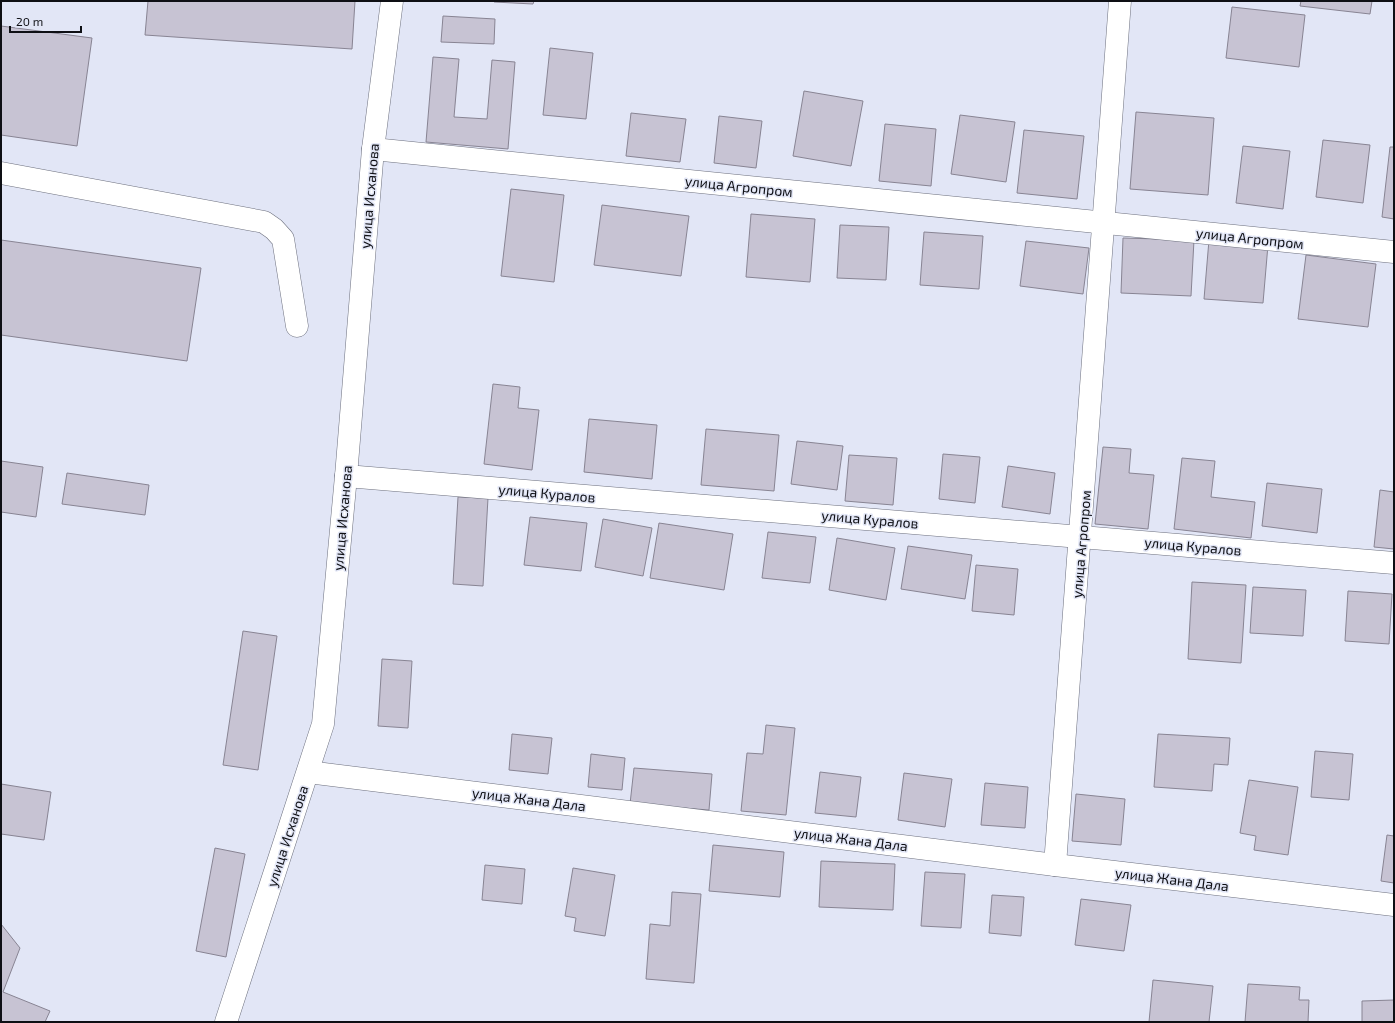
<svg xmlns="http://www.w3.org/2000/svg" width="1395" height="1023" font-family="'Exo 2',sans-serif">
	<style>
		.building { fill: #c7c3d3; stroke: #888493 }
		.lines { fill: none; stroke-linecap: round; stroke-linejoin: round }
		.minor-casing { stroke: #6d707e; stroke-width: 23 }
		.secondary-casing { stroke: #6d707e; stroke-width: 23 }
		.minor { stroke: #fff; stroke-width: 22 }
		.secondary { stroke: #fff; stroke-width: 22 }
		.labels { text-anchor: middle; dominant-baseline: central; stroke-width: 3; stroke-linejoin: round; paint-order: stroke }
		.street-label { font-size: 14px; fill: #0e0f14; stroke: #e2e6f6 }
	</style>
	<rect width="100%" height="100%" fill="#e2e6f6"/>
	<g class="building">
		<polygon points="148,1 355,1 352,49 145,35"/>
		<polygon points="494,1 534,1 533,4 494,2"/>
		<polygon points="1301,1 1372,1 1370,14 1300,6"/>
		<polygon points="1232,7 1305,15 1299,67 1226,58"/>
		<polygon points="443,16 495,19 494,44 441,42"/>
		<polygon points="1,26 92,38 77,146 1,135"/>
		<polygon points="550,48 593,53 586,119 543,115"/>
		<polygon points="433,57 459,59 454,117 487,119 492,60 515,62 508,149 426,142"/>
		<polygon points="804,91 863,101 851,166 793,156"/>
		<polygon points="1136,112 1214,118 1208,195 1130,189"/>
		<polygon points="631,113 686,119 680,162 626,156"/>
		<polygon points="960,115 1015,122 1006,182 951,174"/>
		<polygon points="719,116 762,121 756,168 714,163"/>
		<polygon points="885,124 936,129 931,186 879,181"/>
		<polygon points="1024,130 1084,136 1077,199 1017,193"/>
		<polygon points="1323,140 1370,145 1363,203 1316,197"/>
		<polygon points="1243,146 1290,151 1283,209 1236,203"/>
		<polygon points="1390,147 1394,147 1394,219 1382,217"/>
		<polygon points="511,189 564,195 554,282 501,276"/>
		<polygon points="602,205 689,216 681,276 594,265"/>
		<polygon points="751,214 815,219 810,282 746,277"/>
		<polygon points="840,225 889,227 886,280 837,278"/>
		<polygon points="924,232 983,236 979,289 920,285"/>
		<polygon points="1123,238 1194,240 1191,296 1121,293"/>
		<polygon points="1,240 201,268 187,361 1,335"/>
		<polygon points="1209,240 1268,245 1263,303 1204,299"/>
		<polygon points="1026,241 1089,248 1083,294 1020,286"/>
		<polygon points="1306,255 1376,264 1368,327 1298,319"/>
		<polygon points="493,384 520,387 518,408 539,410 532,470 484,464"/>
		<polygon points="589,419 657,425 652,479 584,472"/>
		<polygon points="706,429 779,435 774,491 701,485"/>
		<polygon points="797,441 843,446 837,490 791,484"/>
		<polygon points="1103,447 1131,449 1129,473 1154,475 1148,529 1095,524"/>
		<polygon points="943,454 980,457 975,503 939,499"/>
		<polygon points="849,455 897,458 893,505 845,501"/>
		<polygon points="1182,458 1215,461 1211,497 1255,502 1251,538 1174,529"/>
		<polygon points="1,461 43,467 36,517 1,512"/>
		<polygon points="1008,466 1055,473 1050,514 1002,507"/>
		<polygon points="67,473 149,485 145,515 62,504"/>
		<polygon points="1267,483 1322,489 1317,533 1262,526"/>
		<polygon points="1380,490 1394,492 1394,549 1374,547"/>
		<polygon points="458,497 488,498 483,586 453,584"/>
		<polygon points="530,517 587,523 581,571 524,565"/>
		<polygon points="603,519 652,528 643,576 595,567"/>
		<polygon points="659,523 733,534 724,590 650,578"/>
		<polygon points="768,532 816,537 810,583 762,578"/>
		<polygon points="837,538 895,548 886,600 829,590"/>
		<polygon points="908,546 972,555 965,599 901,589"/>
		<polygon points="976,565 1018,569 1014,615 972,611"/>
		<polygon points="1192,582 1246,585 1241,663 1188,659"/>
		<polygon points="1253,587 1306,590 1303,636 1250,633"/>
		<polygon points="1348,591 1392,594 1389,644 1345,641"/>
		<polygon points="243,631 277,636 258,770 223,765"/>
		<polygon points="382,659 412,661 408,728 378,726"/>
		<polygon points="766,725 795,728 786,815 741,811 747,753 763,754"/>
		<polygon points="512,734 552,738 548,774 509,770"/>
		<polygon points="1158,734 1230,738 1228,765 1214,764 1212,791 1154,787"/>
		<polygon points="1315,751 1353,754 1349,800 1311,797"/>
		<polygon points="591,754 625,758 622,790 588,787"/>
		<polygon points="634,768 712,774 709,810 630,804"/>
		<polygon points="820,772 861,777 856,817 815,813"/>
		<polygon points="904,773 952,779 945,827 898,820"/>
		<polygon points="1249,780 1298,787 1288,855 1254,850 1256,836 1240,833"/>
		<polygon points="985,783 1028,787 1025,828 981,825"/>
		<polygon points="1,784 51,792 44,840 1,834"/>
		<polygon points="1076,794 1125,799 1121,845 1072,841"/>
		<polygon points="1387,835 1394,836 1394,883 1381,881"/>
		<polygon points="713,845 784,852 780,897 709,891"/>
		<polygon points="215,848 245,854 226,957 196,951"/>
		<polygon points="821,861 895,864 893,910 819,907"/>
		<polygon points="485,865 525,869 522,904 482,900"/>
		<polygon points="573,868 615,875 605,936 574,931 576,918 565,916"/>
		<polygon points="925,872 965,874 961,928 921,926"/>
		<polygon points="672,892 701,894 694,983 646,979 650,924 670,926"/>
		<polygon points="992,895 1024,897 1021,936 989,933"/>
		<polygon points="1081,899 1131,905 1124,951 1075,945"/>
		<polygon points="1,924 20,948 3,992 50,1011 45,1022 1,1022"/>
		<polygon points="1153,980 1213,986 1209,1022 1149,1022"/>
		<polygon points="1248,984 1300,987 1299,1000 1309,1000 1308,1022 1245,1022"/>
		<polygon points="1394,1000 1394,1022 1362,1022 1362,1001"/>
	</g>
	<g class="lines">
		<defs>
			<g id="minor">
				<polyline points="373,149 1394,252"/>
				<polyline points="1,173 264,222 274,229 283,239 297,326"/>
				<polyline points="346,476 1394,563"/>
				<polyline points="308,772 1055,865 1394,905"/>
				<path d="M1055,865c24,-288 46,-576 65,-864"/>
			</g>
			<polyline id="secondary" points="226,1022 323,724 346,476 373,149 392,1"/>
		</defs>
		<use href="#minor" class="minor-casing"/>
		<use href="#secondary" class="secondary-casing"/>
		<use href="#minor" class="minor"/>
		<use href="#secondary" class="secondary"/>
	</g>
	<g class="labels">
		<g class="street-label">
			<text transform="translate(739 186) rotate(6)">улица Агропром</text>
			<text transform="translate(369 196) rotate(-85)">улица Исханова</text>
			<text transform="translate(1250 238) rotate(6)">улица Агропром</text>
			<text transform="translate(547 493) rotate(5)">улица Куралов</text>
			<text transform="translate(342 518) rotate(-85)">улица Исханова</text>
			<text transform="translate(870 519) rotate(5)">улица Куралов</text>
			<text transform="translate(1081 544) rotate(-85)">улица Агропром</text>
			<text transform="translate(1193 546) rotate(5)">улица Куралов</text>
			<text transform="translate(529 799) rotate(7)">улица Жана Дала</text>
			<text transform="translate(287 836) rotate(-72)">улица Исханова</text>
			<text transform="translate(851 839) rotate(7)">улица Жана Дала</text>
			<text transform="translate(1172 879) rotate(7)">улица Жана Дала</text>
		</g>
	</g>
	<rect width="1395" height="1023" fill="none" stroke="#0e0f14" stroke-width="4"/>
	<path d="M10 26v6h71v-6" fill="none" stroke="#0e0f14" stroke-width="2"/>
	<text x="16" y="26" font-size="12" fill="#0e0f14" stroke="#e2e6f6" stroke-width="3" paint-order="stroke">20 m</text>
</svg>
